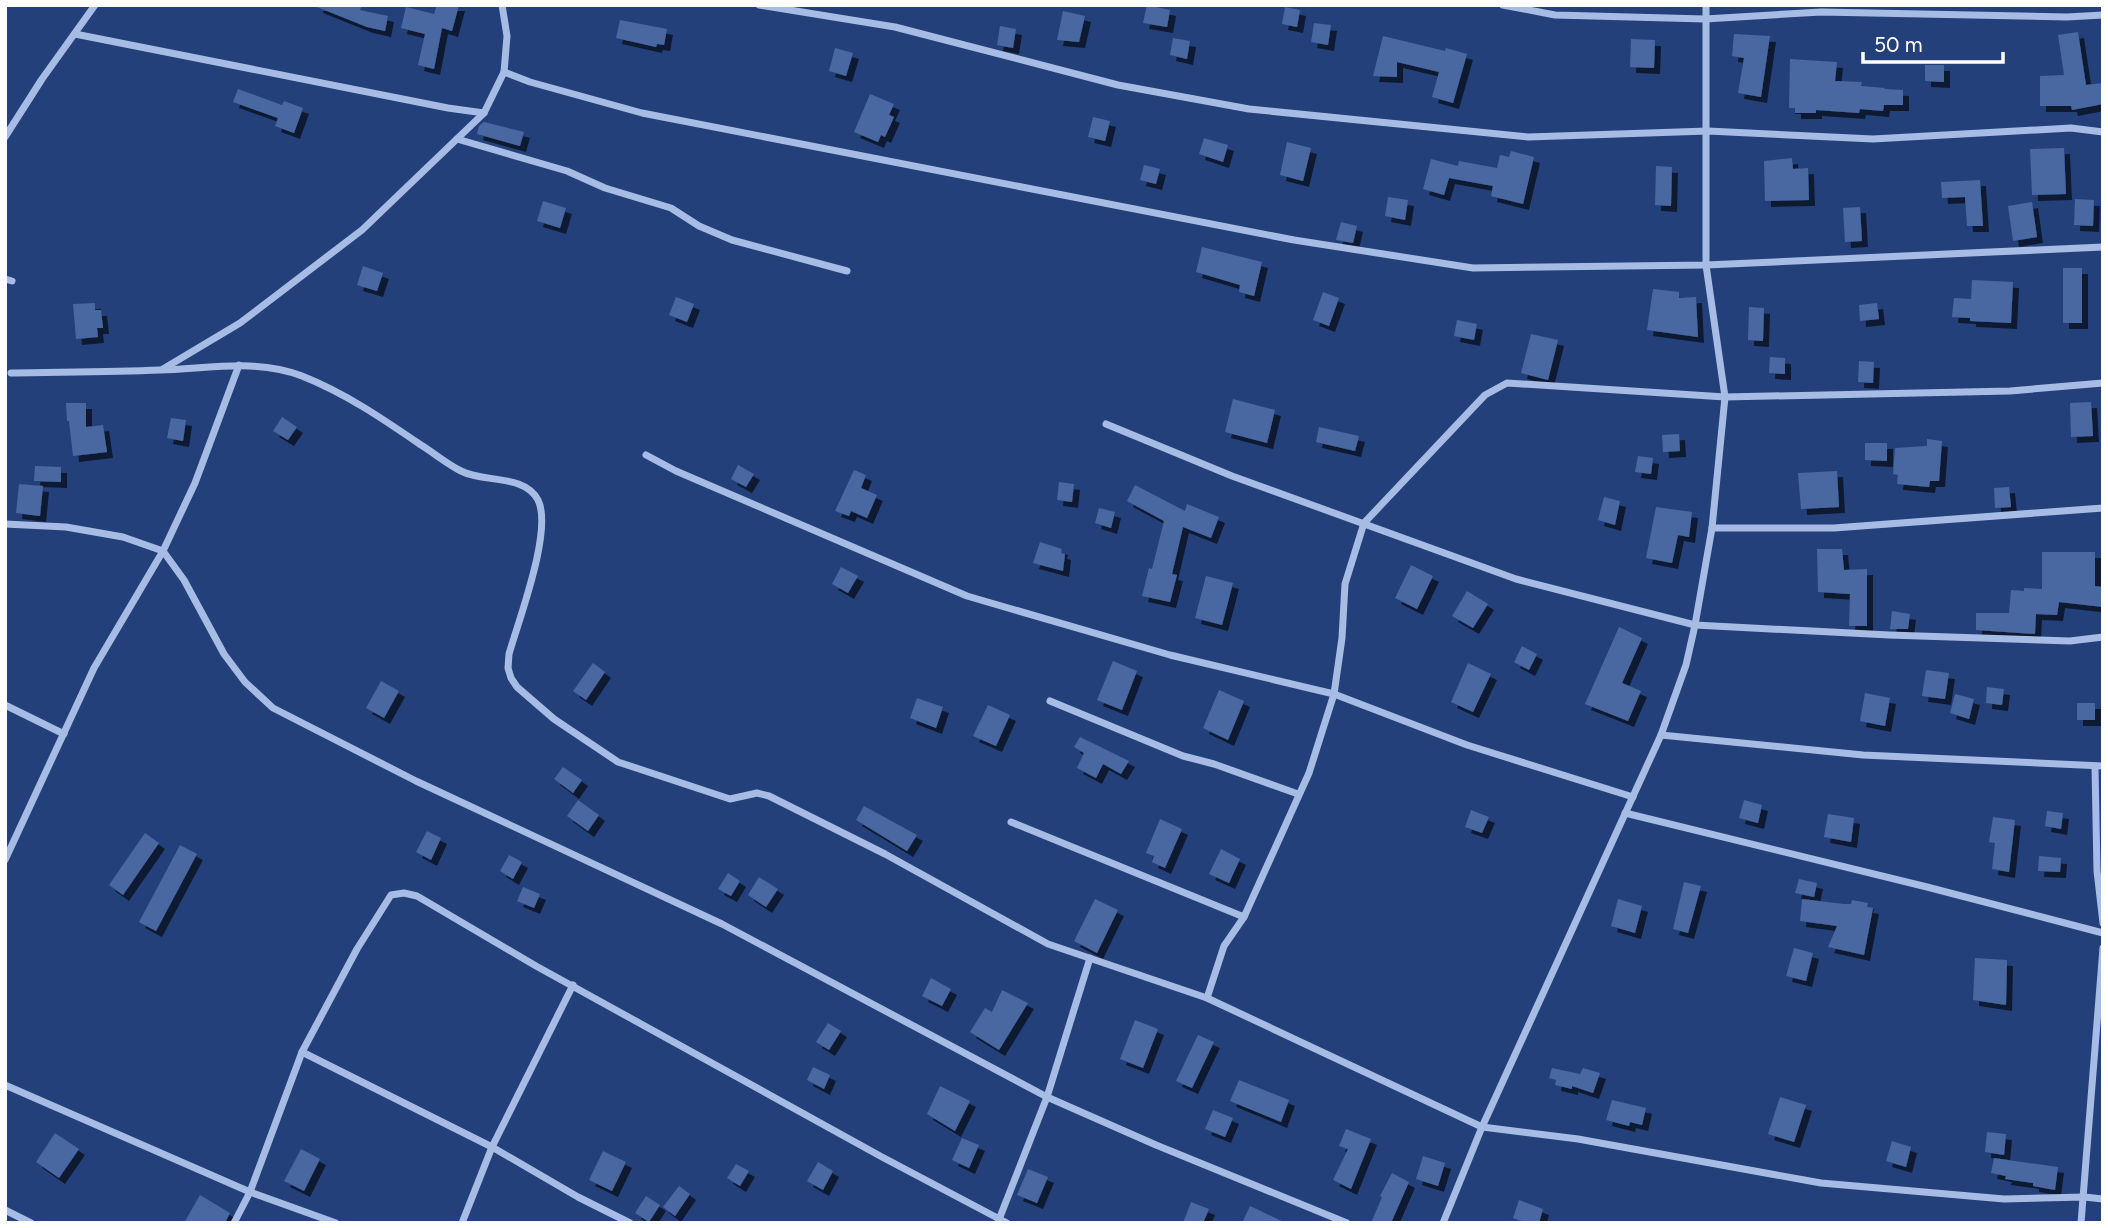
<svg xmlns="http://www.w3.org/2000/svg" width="2108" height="1228" font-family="Figtree,sans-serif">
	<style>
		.building { fill: #4867a1; filter: url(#shadow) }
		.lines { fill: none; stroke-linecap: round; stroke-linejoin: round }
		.street { stroke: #a7bce4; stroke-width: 7 }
	</style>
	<defs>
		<filter id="shadow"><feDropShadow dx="6" dy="6" stdDeviation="0" flood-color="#0009"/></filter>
	</defs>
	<rect width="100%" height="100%" fill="#24407a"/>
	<g class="building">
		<polygon points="317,5 362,5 360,10 388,16 385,31 367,27 317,7"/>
		<polygon points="437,5 459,5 452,31 442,28 434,69 418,65 425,34 401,28 406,7 434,14"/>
		<polygon points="1147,5 1170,10 1167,27 1143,23"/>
		<polygon points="1285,7 1300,10 1297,27 1282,24"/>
		<polygon points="1063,11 1085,16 1079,42 1057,40"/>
		<polygon points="620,20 667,29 664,45 657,44 656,47 616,38"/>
		<polygon points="1314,23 1331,25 1328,45 1311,42"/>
		<polygon points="1000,26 1016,29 1013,48 997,45"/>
		<polygon points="2078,32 2086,85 2103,83 2103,104 2072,110 2071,106 2040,106 2040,76 2064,75 2058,35"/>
		<polygon points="1734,34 1770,36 1761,97 1738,93 1744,58 1732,56"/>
		<polygon points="1383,36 1445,51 1446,48 1467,54 1453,103 1432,97 1439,72 1397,62 1397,77 1373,76"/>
		<polygon points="1173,38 1190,41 1187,59 1170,55"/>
		<polygon points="1631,39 1655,40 1654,68 1630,67"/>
		<polygon points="835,48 853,53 846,76 829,71"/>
		<polygon points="1790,59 1837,62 1835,81 1862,82 1861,86 1885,88 1884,89 1903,90 1903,105 1884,105 1883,111 1860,109 1859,113 1816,110 1816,113 1795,113 1795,108 1789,108"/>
		<polygon points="1925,65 1944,65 1944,82 1925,81"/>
		<polygon points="238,89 282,105 284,101 303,108 294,133 275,126 278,118 233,102"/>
		<polygon points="870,94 894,104 889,115 894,117 885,137 881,135 878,142 854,132"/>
		<polygon points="1093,117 1110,121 1105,141 1088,137"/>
		<polygon points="484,122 524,132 520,146 477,134 479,126"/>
		<polygon points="1204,138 1228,145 1223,162 1199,154"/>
		<polygon points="1287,142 1311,148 1303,181 1280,175"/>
		<polygon points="2064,148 2066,194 2032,195 2030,149"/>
		<polygon points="1511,151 1534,157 1523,204 1491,196 1493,186 1449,178 1444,195 1423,189 1431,159 1458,166 1459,161 1497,168 1500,155 1509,157"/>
		<polygon points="1792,158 1793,169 1808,168 1809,200 1765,201 1764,161"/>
		<polygon points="1144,165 1160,169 1156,184 1140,180"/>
		<polygon points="1656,166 1672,167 1671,206 1655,205"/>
		<polygon points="1980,180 1983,226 1967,226 1965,197 1942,198 1941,182"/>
		<polygon points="1388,197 1408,200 1405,220 1385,216"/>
		<polygon points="2075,199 2094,200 2093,226 2074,225"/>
		<polygon points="543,201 566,208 560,228 537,221"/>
		<polygon points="2032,202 2037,237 2013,241 2008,206"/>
		<polygon points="1860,207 1862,241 1845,242 1843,208"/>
		<polygon points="1341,222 1357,226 1353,243 1336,240"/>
		<polygon points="1202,247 1262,262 1254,296 1239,292 1240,285 1196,272"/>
		<polygon points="363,266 383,273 377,291 357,285"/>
		<rect x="2063" y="268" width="19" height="55"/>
		<polygon points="1972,280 2013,282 2011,323 1970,321 1970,318 1952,317 1954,298 1971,299"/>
		<polygon points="1653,289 1679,292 1679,298 1696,297 1698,337 1647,330"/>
		<polygon points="1323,292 1339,298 1329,326 1313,320"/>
		<polygon points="676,297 694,304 687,322 669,315"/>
		<polygon points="95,303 95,310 101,310 103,328 97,328 98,337 76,339 73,304"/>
		<polygon points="1877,303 1879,319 1860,321 1859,305"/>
		<polygon points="1749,307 1764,308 1763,341 1748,340"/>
		<polygon points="1457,320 1477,324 1474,340 1454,336"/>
		<polygon points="1531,334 1558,340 1548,380 1521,373"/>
		<polygon points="1770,357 1785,358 1785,374 1769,373"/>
		<polygon points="1859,361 1874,362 1873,383 1858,382"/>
		<polygon points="1233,399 1275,410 1267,443 1225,432"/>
		<polygon points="2091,402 2093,436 2071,437 2070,403"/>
		<polygon points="66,403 86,403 86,427 103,425 107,452 73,456 69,421 67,421"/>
		<polygon points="282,417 297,427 288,440 273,431"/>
		<polygon points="171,418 186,420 183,441 167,438"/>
		<polygon points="1319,427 1359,436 1355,451 1316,442"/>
		<polygon points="1679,434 1680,451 1663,452 1662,435"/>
		<polygon points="1927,439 1942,441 1939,481 1930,481 1929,487 1897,484 1898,475 1893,474 1895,448 1927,446"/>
		<polygon points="1865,443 1887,443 1887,461 1865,460"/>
		<polygon points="1638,456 1653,458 1651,474 1635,472"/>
		<polygon points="738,465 754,474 746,487 731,479"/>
		<polygon points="35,466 61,467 61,482 34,481"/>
		<polygon points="854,470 866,475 861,488 877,495 867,518 851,511 849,516 835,511"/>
		<polygon points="1837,471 1839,507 1801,509 1798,473"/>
		<polygon points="1059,482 1074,484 1072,502 1057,500"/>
		<polygon points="19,484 43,486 40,516 16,513"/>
		<polygon points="1135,485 1185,511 1187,504 1219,517 1211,538 1183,527 1172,574 1177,575 1170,602 1142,596 1149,568 1152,569 1164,521 1127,501"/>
		<polygon points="2009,487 2011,507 1995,508 1994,488"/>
		<polygon points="1604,497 1620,501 1615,525 1598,520"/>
		<polygon points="1656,507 1692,512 1689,537 1678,535 1672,563 1646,558"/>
		<polygon points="1099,508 1115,512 1111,528 1095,523"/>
		<polygon points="1040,542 1062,549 1061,553 1065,554 1063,571 1033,563"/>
		<polygon points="1817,549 1842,549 1844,570 1867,569 1867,626 1849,626 1850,594 1818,592"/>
		<polygon points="2042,552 2095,552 2095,586 2103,587 2103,607 2059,602 2057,615 2036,614 2035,634 1976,630 1976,613 2009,613 2011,590 2024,591 2024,588 2042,589"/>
		<polygon points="1411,565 1433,576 1417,609 1395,598"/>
		<polygon points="841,567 858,576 848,593 832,584"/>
		<polygon points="1206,576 1233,583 1222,625 1195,618"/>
		<polygon points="1467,591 1488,604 1473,628 1452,616"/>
		<polygon points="1892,611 1910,614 1908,629 1890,629"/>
		<polygon points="1619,627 1642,638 1622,683 1641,691 1628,721 1585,704"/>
		<polygon points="1522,646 1537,654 1529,670 1514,662"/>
		<polygon points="1113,661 1137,671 1122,710 1097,700"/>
		<polygon points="593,663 605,672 586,700 573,691"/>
		<polygon points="1468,663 1491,674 1473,712 1451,702"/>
		<polygon points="1926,670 1949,673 1945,699 1922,696"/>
		<polygon points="381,681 399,691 384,718 366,708"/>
		<polygon points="1987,687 2004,689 2002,705 1986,703"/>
		<polygon points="1219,690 1244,701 1228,740 1203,728"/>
		<polygon points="1865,693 1890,698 1885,726 1860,721"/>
		<polygon points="1955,694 1974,699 1969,719 1950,713"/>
		<polygon points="917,698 943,707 936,728 910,718"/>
		<rect x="2077" y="703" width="18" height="17"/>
		<polygon points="988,705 1010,715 996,746 973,736"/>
		<polygon points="1080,737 1129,761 1121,774 1103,764 1096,778 1077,768 1084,753 1074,747"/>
		<polygon points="563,767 582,780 573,793 554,779"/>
		<polygon points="578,800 599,815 588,831 567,816"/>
		<polygon points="1744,800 1762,805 1758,823 1739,818"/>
		<polygon points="864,806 917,835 907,851 856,820"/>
		<polygon points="1471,810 1489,817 1482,833 1465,827"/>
		<polygon points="2047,811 2063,813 2061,829 2045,826"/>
		<polygon points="1828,814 1854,818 1851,842 1824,837"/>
		<polygon points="1993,817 2015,820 2009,872 1992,869 1995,843 1989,842"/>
		<polygon points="1160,819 1182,829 1165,868 1152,862 1154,856 1146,853"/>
		<polygon points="427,831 441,838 431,860 416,852"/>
		<polygon points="145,833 159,843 123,895 109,885"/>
		<polygon points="180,845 197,854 156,931 139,922"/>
		<polygon points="1221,849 1240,859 1229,883 1209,874"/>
		<polygon points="509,855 522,862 513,879 500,871"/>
		<polygon points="2039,856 2061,858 2060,872 2038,871"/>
		<polygon points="728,873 740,881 731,896 718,889"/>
		<polygon points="759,877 778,889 766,907 748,895"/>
		<polygon points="1799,879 1817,883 1814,897 1795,893"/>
		<polygon points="1684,882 1701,886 1688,933 1673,929"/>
		<polygon points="523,887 540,894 534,908 517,901"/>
		<polygon points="1095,899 1118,910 1097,953 1074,941"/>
		<polygon points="1618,899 1642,906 1635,933 1611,926"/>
		<polygon points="1802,899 1844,904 1851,904 1852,900 1868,903 1867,907 1873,908 1864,955 1828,947 1837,926 1800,921"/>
		<polygon points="1794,948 1813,953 1806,981 1786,976"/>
		<polygon points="1975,958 2007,960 2006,1005 1973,1000"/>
		<polygon points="931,978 951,989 942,1006 922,996"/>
		<polygon points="1002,990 1028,1003 999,1050 970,1032 985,1008 992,1012"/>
		<polygon points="1135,1020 1158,1029 1143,1068 1120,1059"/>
		<polygon points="828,1023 841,1031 829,1050 816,1042"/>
		<polygon points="1198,1035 1214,1042 1192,1088 1176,1081"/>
		<polygon points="813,1067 830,1075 824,1089 807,1080"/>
		<polygon points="1552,1068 1580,1074 1583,1068 1600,1073 1593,1093 1572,1086 1572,1089 1555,1085 1556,1080 1549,1078"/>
		<polygon points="1239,1080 1289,1100 1281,1122 1230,1101"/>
		<polygon points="940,1086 970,1101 955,1131 927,1114"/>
		<polygon points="1780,1097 1806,1105 1794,1142 1768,1134"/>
		<polygon points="1612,1100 1646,1108 1642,1125 1630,1122 1629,1126 1606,1120"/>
		<polygon points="1213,1110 1233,1118 1225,1137 1205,1129"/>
		<polygon points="1346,1129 1371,1139 1351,1189 1333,1180 1348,1149 1339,1146"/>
		<polygon points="1987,1132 2006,1134 2004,1155 1985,1152"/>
		<polygon points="55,1133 79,1149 59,1178 36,1162"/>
		<polygon points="962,1138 979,1145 969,1168 952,1160"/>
		<polygon points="1892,1141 1911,1147 1906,1167 1886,1161"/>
		<polygon points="301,1149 320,1159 304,1191 284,1181"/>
		<polygon points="603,1151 626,1162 612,1191 589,1180"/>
		<polygon points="1423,1156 1445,1163 1438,1186 1416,1179"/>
		<polygon points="1994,1158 2058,1167 2055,1190 2033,1186 2033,1183 2005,1179 2006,1176 1991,1173"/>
		<polygon points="818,1162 833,1171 823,1190 807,1181"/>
		<polygon points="736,1164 749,1171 740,1186 727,1178"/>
		<polygon points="1028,1169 1048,1177 1037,1203 1017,1195"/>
		<polygon points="1392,1173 1409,1182 1391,1223 1371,1223 1382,1197 1380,1196"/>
		<polygon points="679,1186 690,1194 675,1216 663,1207"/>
		<polygon points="200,1195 230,1213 225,1223 184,1223"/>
		<polygon points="646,1196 660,1205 649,1222 635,1213"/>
		<polygon points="1519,1200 1543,1209 1539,1223 1527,1223 1513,1218"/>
		<polygon points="1191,1202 1209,1209 1203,1223 1183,1223"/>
		<polygon points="1250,1206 1286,1223 1242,1223"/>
	</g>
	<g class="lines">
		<g class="street">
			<polyline points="759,5 895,27 1118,85 1249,109 1528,137 1708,131 1873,139 2071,128 2103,132"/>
			<polyline points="1503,5 1555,15 1705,19 1821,12 2067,17 2103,15"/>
			<polyline points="75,34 448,108 484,113 504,72 507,36 502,5"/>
			<polyline points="504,72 530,82 642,113 1294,240 1473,268 1706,265 2103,247"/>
			<polyline points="5,137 42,79 95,5"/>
			<polyline points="457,139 567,171 605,188 671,208 699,226 732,240 847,271"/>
			<polyline points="5,279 12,281"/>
			<polyline points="163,369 240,323 362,230 484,113"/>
			<path d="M11,373c49,-1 99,-1 149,-3 46,-1 97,-12 142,6 43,17 81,43 119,69 13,8 26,19 40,26 23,12 64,3 77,29 15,30 -19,119 -29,154l-1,14 3,10 6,9 37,32 64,43 112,37 27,-6 12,3 116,58 163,90 159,54 275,129 96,12 243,44 183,16 80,-2 19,2"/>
			<polyline points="1106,424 1232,476 1516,579 1695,625 1889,635 2070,641 2103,637"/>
			<polyline points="646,455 676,471 967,596 1170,655 1334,694 1467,745 1633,797"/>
			<polyline points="5,524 66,527 123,537 163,551 184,580 224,654 245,682 273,708 416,781 722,924 1047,1097 1156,1145 1347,1223"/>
			<polyline points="1712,528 1834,528 2103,508"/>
			<polyline points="1050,701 1183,756 1214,764 1298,794"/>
			<polyline points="5,705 64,734"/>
			<polyline points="1661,735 1863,755 2103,766"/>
			<polyline points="2095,767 2097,871 2103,923"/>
			<polyline points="1625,813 1927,887 2103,933"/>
			<polyline points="1011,822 1244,917"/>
			<polyline points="5,860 94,668 163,551 195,483 239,365"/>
			<polyline points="1207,998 1224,946 1244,917 1309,773 1334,694 1342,638 1345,584 1364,523 1485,395 1507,383 1725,397 2010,391 2103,383"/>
			<polyline points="302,1052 492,1147 578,1197 630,1223"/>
			<polyline points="5,1085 250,1192 336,1223"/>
			<polyline points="5,1210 31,1223"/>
			<polyline points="998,1222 1047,1097 1090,958"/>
			<polyline points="234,1223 250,1192 302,1052 357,949 391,895 404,893 417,896 536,966 882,1157 1007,1223"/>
			<polyline points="462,1223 492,1147 573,985"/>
			<polyline points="1443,1223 1482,1127 1661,735 1686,665 1695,625 1712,528 1725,397 1706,265 1706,5"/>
			<polyline points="2081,1223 2103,948"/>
		</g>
	</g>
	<rect width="2108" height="1228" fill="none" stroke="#ffffff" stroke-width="14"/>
	<path d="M1863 52v10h140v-10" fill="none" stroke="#ffffff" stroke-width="3.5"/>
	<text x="1874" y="52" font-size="21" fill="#ffffff" stroke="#24407a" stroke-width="5" paint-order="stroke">50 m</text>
</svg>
